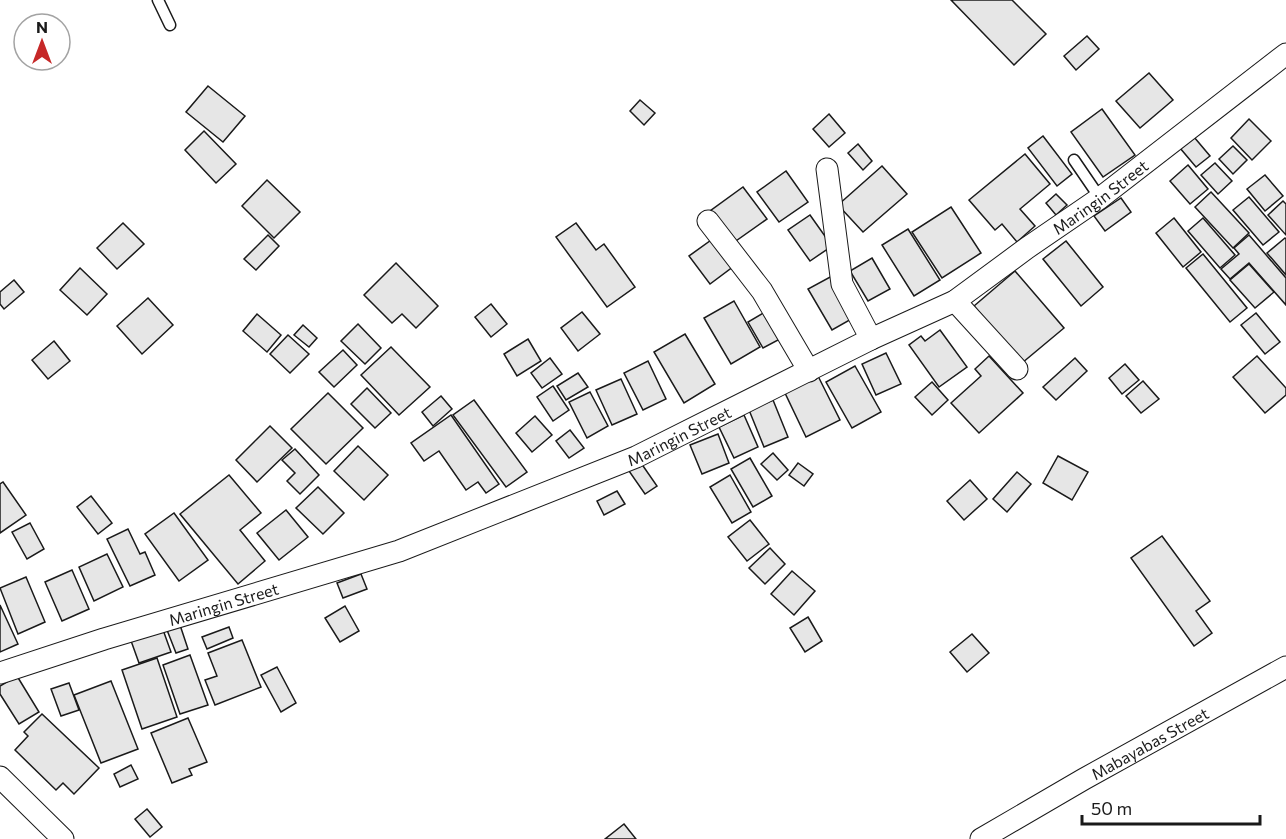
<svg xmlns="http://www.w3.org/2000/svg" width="1286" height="839" font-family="Commissioner,sans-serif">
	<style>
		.building { fill: #e6e6e6; stroke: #1a1a1a; stroke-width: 1.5 }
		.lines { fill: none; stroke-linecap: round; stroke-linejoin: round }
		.lane-casing { stroke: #1a1a1a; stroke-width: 13 }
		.street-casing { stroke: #1a1a1a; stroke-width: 23 }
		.lane { stroke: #fff; stroke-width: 10 }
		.street { stroke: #fff; stroke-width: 21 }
		.labels { text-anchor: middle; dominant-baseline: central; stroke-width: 4.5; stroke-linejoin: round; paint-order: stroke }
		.street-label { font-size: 16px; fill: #1a1a1a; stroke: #fff }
	</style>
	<rect width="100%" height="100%" fill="#fff"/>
	<g class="building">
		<polygon points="951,0 1012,0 1046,34 1014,65"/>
		<polygon points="1087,36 1099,49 1076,70 1064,56"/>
		<polygon points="1149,73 1173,100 1140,128 1116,101"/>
		<polygon points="208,86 245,116 223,142 186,112"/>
		<polygon points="640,100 655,113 644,125 630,111"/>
		<polygon points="1102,109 1135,155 1103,177 1071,132"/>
		<polygon points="829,114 845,133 829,147 813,129"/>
		<polygon points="1249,119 1271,141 1252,160 1231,138"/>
		<polygon points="204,131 236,164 216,183 185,150"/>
		<polygon points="1043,136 1072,174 1057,186 1028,148"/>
		<polygon points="1194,137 1210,156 1196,167 1180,148"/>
		<polygon points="858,144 872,161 863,170 848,153"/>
		<polygon points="1233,146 1247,160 1233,174 1219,159"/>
		<polygon points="1025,154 1050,184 1020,209 1035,226 1017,242 1002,224 995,230 969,200"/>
		<polygon points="1215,163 1232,181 1218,194 1201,175"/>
		<polygon points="1188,165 1208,189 1190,204 1170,181"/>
		<polygon points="882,166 907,194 863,232 838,205"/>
		<polygon points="786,171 808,202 779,222 757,192"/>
		<polygon points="1265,175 1283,196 1265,211 1247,189"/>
		<polygon points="267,180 300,212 274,238 242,206"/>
		<polygon points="743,187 767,219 733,243 710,211"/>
		<polygon points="1211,192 1249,233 1233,248 1195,207"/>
		<polygon points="1056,194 1067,205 1056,215 1046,203"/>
		<polygon points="1249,197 1279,232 1263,245 1233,210"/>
		<polygon points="1121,198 1131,212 1105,231 1094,216"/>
		<polygon points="1283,201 1286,204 1286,235 1268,215"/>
		<polygon points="951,207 981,253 942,278 912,232"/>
		<polygon points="810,215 832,246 810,261 788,230"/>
		<polygon points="1174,218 1201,252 1183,267 1156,233"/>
		<polygon points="1203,218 1235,255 1220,268 1188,231"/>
		<polygon points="123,223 144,244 117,269 97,248"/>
		<polygon points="576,223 596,250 604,244 635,287 607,307 556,237"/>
		<polygon points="908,229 940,280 914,296 882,245"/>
		<polygon points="268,235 279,246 256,270 244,259"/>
		<polygon points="1249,235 1286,278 1286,305 1249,263 1230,279 1221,269 1239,254 1234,248"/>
		<polygon points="714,238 734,266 710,284 689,256"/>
		<polygon points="1285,238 1286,239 1286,275 1267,253"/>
		<polygon points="1066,241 1103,287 1081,306 1043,259"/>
		<polygon points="1203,254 1247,308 1230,322 1186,268"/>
		<polygon points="872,258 890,289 868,301 850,271"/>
		<polygon points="396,263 438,306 416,328 402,314 392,323 364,295"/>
		<polygon points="1249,264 1274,292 1255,308 1230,280"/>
		<polygon points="80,268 107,294 87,315 60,290"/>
		<polygon points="1015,271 1064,328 1022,363 974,306"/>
		<polygon points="832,276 855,317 832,330 808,289"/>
		<polygon points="14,280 24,292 4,309 0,304 0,292"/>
		<polygon points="148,298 173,325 142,354 117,326"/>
		<polygon points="734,301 760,347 731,364 704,318"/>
		<polygon points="491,304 507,324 491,337 475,317"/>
		<polygon points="582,312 600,334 578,351 561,328"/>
		<polygon points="765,312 780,339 763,348 748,322"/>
		<polygon points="1256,313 1280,342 1265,354 1241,325"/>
		<polygon points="257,314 281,335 267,352 243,331"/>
		<polygon points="358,324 381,348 365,364 341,341"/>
		<polygon points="303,325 317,338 309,347 294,335"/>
		<polygon points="940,330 967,367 939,387 909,345 921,336 925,341"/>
		<polygon points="685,334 715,384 684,403 654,352"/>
		<polygon points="288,335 309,354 290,373 270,354"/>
		<polygon points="528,339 541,361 517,376 504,354"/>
		<polygon points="54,341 70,361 48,379 32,360"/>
		<polygon points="391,347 430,387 399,415 361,375"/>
		<polygon points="343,350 357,365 334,387 319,372"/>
		<polygon points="886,353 901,384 876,395 862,364"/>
		<polygon points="989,356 1023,393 979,433 951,403 981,376 975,369"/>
		<polygon points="1257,356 1286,388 1286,395 1265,413 1233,377"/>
		<polygon points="550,358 562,374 542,388 531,373"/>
		<polygon points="1075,358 1087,371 1056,400 1043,387"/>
		<polygon points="648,361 666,399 643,410 624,373"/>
		<polygon points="1125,364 1139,380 1122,394 1109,378"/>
		<polygon points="855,366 881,412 852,428 826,382"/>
		<polygon points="578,373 588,387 566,400 557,386"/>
		<polygon points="818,376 840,420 806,437 785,393"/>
		<polygon points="621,379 637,414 612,425 596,390"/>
		<polygon points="1143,381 1159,399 1141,413 1126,396"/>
		<polygon points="932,382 948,400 932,415 915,397"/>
		<polygon points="553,386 569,410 553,421 537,397"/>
		<polygon points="367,388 391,413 375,428 351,404"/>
		<polygon points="590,392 608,426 587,438 569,402"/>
		<polygon points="328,393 363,428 326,464 291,429"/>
		<polygon points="441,396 452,409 433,426 422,412"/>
		<polygon points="474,400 527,472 506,487 453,415"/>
		<polygon points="773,400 788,437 764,447 749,410"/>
		<polygon points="451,415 499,484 486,493 478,482 466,490 439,451 424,461 411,443"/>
		<polygon points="744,415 758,447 734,458 719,427"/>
		<polygon points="535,416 552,435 532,452 516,433"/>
		<polygon points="270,426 292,448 257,482 236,460"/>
		<polygon points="570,430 584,448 569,458 556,441"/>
		<polygon points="718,434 729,463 702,474 690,445"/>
		<polygon points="358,446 388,475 364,500 334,471"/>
		<polygon points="295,449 319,475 300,494 287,481 295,473 282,460"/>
		<polygon points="773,453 788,470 777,480 761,464"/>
		<polygon points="1058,456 1088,472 1072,500 1043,483"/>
		<polygon points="750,458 772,496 753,507 731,469"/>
		<polygon points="641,463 657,486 645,494 629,471"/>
		<polygon points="798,463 813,474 804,486 789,475"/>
		<polygon points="1017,472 1031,484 1007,512 993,499"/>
		<polygon points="229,475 261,513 240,530 265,561 238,584 180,514"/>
		<polygon points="730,475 751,512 732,523 710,487"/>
		<polygon points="970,480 987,499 964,520 947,501"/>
		<polygon points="3,482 26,515 0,533 0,484"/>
		<polygon points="318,487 344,513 323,534 296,508"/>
		<polygon points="617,491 625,504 604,515 597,501"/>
		<polygon points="91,496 112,523 98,534 77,507"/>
		<polygon points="286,510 308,537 279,560 257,533"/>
		<polygon points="174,513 208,560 179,581 145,534"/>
		<polygon points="750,520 769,544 747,561 728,537"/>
		<polygon points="30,523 44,549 27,559 12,532"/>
		<polygon points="128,529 140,554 145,552 155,575 130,586 107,539"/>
		<polygon points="1162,536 1210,601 1196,611 1212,633 1194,646 1131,558"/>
		<polygon points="770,548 785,564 765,584 749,568"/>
		<polygon points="107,554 123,587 94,601 79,567"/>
		<polygon points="72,570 89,609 62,621 45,582"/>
		<polygon points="792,571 815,591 794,615 771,594"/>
		<polygon points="361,574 367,589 343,598 337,583"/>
		<polygon points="26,577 45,622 18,634 0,588"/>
		<polygon points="0,605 18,644 0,652"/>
		<polygon points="345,606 359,631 340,642 325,618"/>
		<polygon points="808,617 822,641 805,652 790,628"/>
		<polygon points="180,625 188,649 176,653 167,630"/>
		<polygon points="162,627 171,652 139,663 130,638"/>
		<polygon points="229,627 233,638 207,649 202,637"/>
		<polygon points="972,634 989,653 967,672 950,652"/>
		<polygon points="242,640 261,687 215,705 205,680 217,676 208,653"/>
		<polygon points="190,655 208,705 180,714 163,665"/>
		<polygon points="157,658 177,717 142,729 122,670"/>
		<polygon points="277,667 296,703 281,712 261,675"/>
		<polygon points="17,676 39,712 19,724 0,694 0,686"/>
		<polygon points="111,681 138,749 101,763 74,695"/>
		<polygon points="69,683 79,710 61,716 51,689"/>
		<polygon points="42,714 99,768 74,794 63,783 56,790 15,750 28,736 24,732"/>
		<polygon points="188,718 207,762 189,769 192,775 172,783 151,733"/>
		<polygon points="131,765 138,779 120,787 114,774"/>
		<polygon points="147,809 162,827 150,837 135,819"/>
		<polygon points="624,824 636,839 605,839"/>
	</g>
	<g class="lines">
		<defs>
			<g id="lane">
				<polyline points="158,0 170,25"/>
				<polyline points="1074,160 1100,198"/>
			</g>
			<g id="street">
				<polyline points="827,169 842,284 871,339"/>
				<polyline points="708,221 762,291 809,371"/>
				<polyline points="955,301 1017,369"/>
				<path id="s1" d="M0,673l104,-34 295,-88 237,-94 235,-118 84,-38 72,-53 73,-50 186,-144"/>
				<polyline points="0,777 63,839"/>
				<path id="s2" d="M981,839l103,-60 202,-112"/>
			</g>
		</defs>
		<use href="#lane" class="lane-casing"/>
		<use href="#street" class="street-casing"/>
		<use href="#lane" class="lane"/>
		<use href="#street" class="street"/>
	</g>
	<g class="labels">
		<g class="street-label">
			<text stroke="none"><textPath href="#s1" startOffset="1206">Maringin Street</textPath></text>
			<text stroke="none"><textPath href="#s1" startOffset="720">Maringin Street</textPath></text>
			<text stroke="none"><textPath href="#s1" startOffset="234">Maringin Street</textPath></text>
			<text stroke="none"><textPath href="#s2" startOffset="194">Mabayabas Street</textPath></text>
		</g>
	</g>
	<g transform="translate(42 42)"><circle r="28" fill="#ffffff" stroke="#a3a3a3" stroke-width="1.5"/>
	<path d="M0-4.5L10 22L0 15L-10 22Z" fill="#c62828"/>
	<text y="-9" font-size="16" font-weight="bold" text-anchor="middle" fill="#1a1a1a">N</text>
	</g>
	<path d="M1082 815v9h178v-9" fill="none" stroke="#1a1a1a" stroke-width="3"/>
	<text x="1091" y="815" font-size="18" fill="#1a1a1a" stroke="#ffffff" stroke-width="4.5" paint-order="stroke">50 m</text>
</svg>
